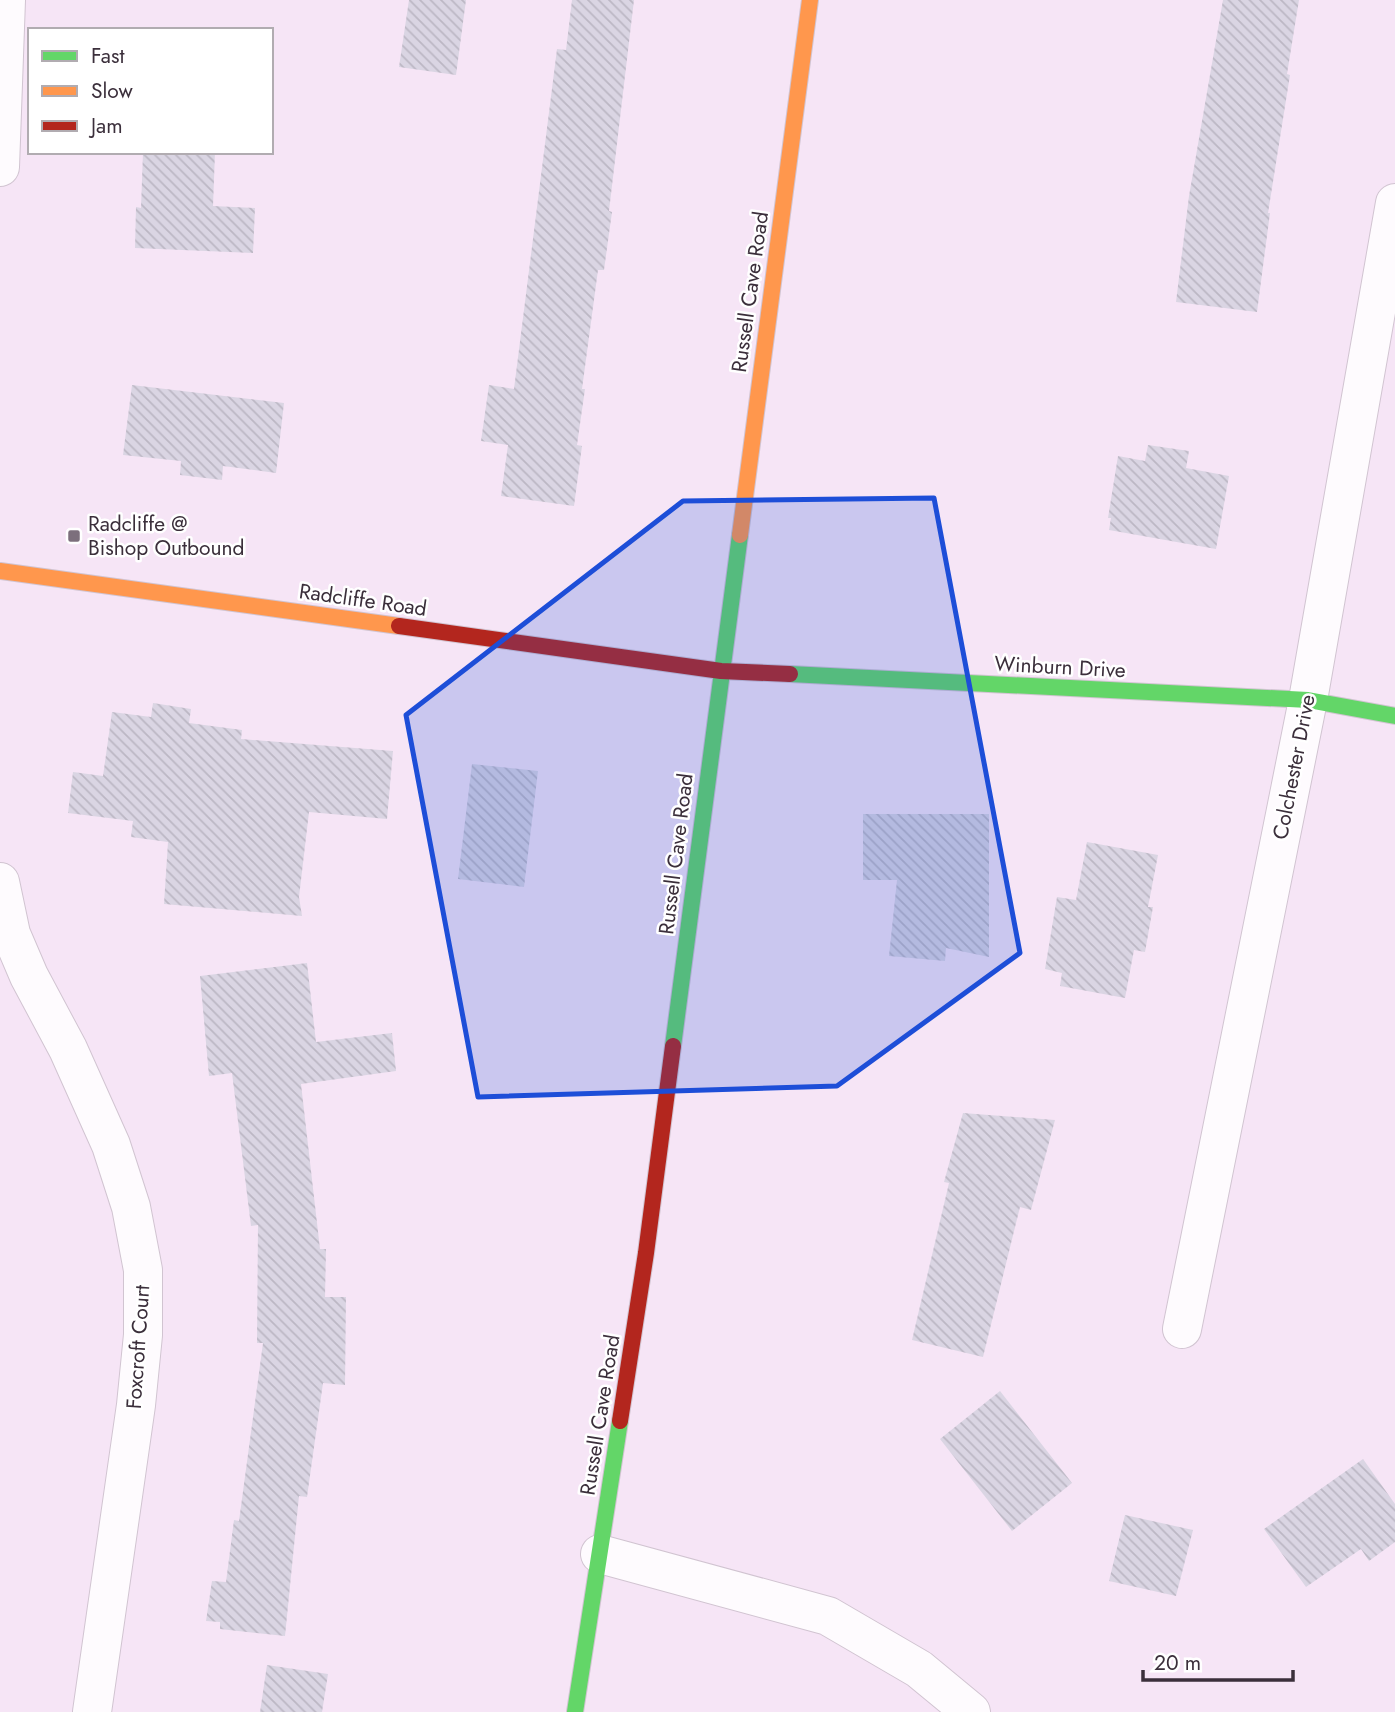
<svg xmlns="http://www.w3.org/2000/svg" width="1395" height="1712" font-family="Jost,sans-serif">
	<style>
		.building { fill: url(#building-back-hatch) }
		.lines { fill: none; stroke-linecap: round; stroke-linejoin: round }
		.street-casing { stroke: #d1c4d1; stroke-width: 40 }
		.fast-casing { stroke: #d1c4d1; stroke-width: 18 }
		.slow-casing { stroke: #d1c4d1; stroke-width: 18 }
		.jam-casing { stroke: #d1c4d1; stroke-width: 18 }
		.street { stroke: #fefbfe; stroke-width: 38 }
		.fast { stroke: #63d668; stroke-width: 16 }
		.slow { stroke: #ff974d; stroke-width: 16 }
		.jam { stroke: #b3261e; stroke-width: 16 }
		.marked { fill: #1d4ed8; fill-opacity: 0.2; stroke: #1d4ed8; stroke-width: 5; stroke-linejoin: round }
		.poi-dot { fill: #7c6f7c; stroke: #fff; stroke-width: 2.5 }
		.labels { text-anchor: middle; dominant-baseline: central; stroke-width: 5; stroke-linejoin: round; paint-order: stroke }
		.street-label { font-size: 21px; fill: #3b2f3b; stroke: #fff }
		.poi-label { font-size: 21px; fill: #3b2f3b; stroke: #fff; text-anchor: start }
	</style>
	<defs>
		<pattern id="building-back-hatch" width="6" height="6" patternUnits="userSpaceOnUse" patternTransform="scale(1.75)"><rect width="6" height="6" fill="#dad5e3"/><path d="M-1 5l2 2M0 0l6 6M5-1l2 2" fill="none" stroke="#bcb7c4"/></pattern>
	</defs>
	<rect width="100%" height="100%" fill="#f6e5f6"/>
	<g class="building">
		<polygon points="409,0 466,0 456,75 399,67"/>
		<polygon points="572,0 634,0 609,211 612,212 604,270 598,270 582,389 585,389 577,445 582,446 574,506 501,496 508,445 481,441 489,385 514,389 557,49 566,50"/>
		<polygon points="1223,0 1299,0 1287,74 1290,75 1268,213 1270,213 1257,312 1176,302 1189,196"/>
		<polygon points="143,152 215,152 213,206 255,208 253,253 135,248 136,207 141,208"/>
		<polygon points="132,385 284,403 276,473 223,466 222,480 180,475 181,461 123,455"/>
		<polygon points="1148,445 1189,451 1186,468 1229,476 1216,549 1109,530 1111,518 1108,518 1118,456 1145,461"/>
		<polygon points="153,703 191,709 189,723 242,730 241,739 393,751 387,819 309,812 299,897 302,916 164,904 168,842 131,837 133,821 68,813 73,772 103,776 112,712 151,717"/>
		<polygon points="472,764 538,771 524,887 458,879"/>
		<polygon points="863,814 989,814 989,957 946,948 945,961 889,956 897,880 863,880"/>
		<polygon points="1087,842 1158,855 1148,907 1153,907 1145,952 1134,950 1125,998 1060,986 1062,973 1045,969 1057,897 1076,900"/>
		<polygon points="307,963 316,1042 392,1033 396,1071 301,1084 320,1249 326,1249 325,1297 346,1297 345,1385 323,1383 307,1497 299,1496 285,1636 220,1629 220,1622 206,1621 212,1581 226,1582 234,1520 239,1521 263,1343 257,1343 258,1225 251,1226 232,1073 209,1076 200,976"/>
		<polygon points="963,1113 1055,1120 1031,1210 1020,1207 983,1357 912,1340 949,1183 944,1182"/>
		<polygon points="1000,1391 1072,1483 1012,1531 940,1439"/>
		<polygon points="1363,1459 1395,1504 1395,1542 1369,1561 1361,1549 1306,1587 1264,1529"/>
		<polygon points="1125,1515 1193,1530 1176,1596 1109,1581"/>
		<polygon points="267,1665 328,1674 322,1712 260,1712"/>
	</g>
	<g class="lines">
		<defs>
			<g id="street">
				<polyline points="0,167 6,0"/>
				<polyline points="0,882 11,934 29,976 68,1049 111,1145 131,1207 143,1270 143,1335 136,1405 92,1712"/>
				<polyline points="1182,1329 1308,700 1395,203"/>
				<polyline points="600,1554 828,1616 919,1669 971,1712"/>
			</g>
			<g id="fast">
				<polyline points="790,674 1308,700 1395,716"/>
				<polyline points="673,1046 740,535"/>
				<polyline points="575,1712 620,1421"/>
			</g>
			<g id="slow">
				<polyline points="740,535 810,0"/>
				<polyline points="0,571 399,626"/>
			</g>
			<g id="jam">
				<polyline points="399,626 721,671 790,674"/>
				<polyline points="620,1421 646,1253 673,1046"/>
			</g>
		</defs>
		<use href="#street" class="street-casing"/>
		<use href="#fast" class="fast-casing"/>
		<use href="#slow" class="slow-casing"/>
		<use href="#jam" class="jam-casing"/>
		<use href="#street" class="street"/>
		<use href="#fast" class="fast"/>
		<use href="#slow" class="slow"/>
		<use href="#jam" class="jam"/>
	</g>
	<path class="marked" d="M934,498l86,455 -183,133 -359,11 -72,-382 277,-214z"/>
	<rect class="poi-dot" x="67" y="529" width="14" height="14" rx="3.5"/>
	<g class="labels">
		<g class="street-label">
			<text transform="translate(750 292) rotate(-82)">Russell Cave Road</text>
			<text transform="translate(363 600) rotate(8)">Radcliffe Road</text>
			<text transform="translate(1060 667) rotate(3)">Winburn Drive</text>
			<text transform="translate(1294 767) rotate(-79)">Colchester Drive</text>
			<text transform="translate(676 854) rotate(-83)">Russell Cave Road</text>
			<text transform="translate(138 1347) rotate(-86)">Foxcroft Court</text>
			<text transform="translate(600 1415) rotate(-81)">Russell Cave Road</text>
		</g>
		<g class="poi-label">
			<text x="88" y="524">Radcliffe @<tspan x="88" dy="24">Bishop Outbound</tspan></text>
		</g>
	</g>
	<rect x="28" y="28" width="245" height="126" fill="#ffffff" stroke="#b1acb1" stroke-width="2"/>
	<rect x="42" y="51" width="35" height="10" fill="#63d668" stroke="#b1acb1" stroke-width="2"/>
	<text x="91" y="63" font-size="21" fill="#3b2f3b">Fast</text>
	<rect x="42" y="86" width="35" height="10" fill="#ff974d" stroke="#b1acb1" stroke-width="2"/>
	<text x="91" y="98" font-size="21" fill="#3b2f3b">Slow</text>
	<rect x="42" y="121" width="35" height="10" fill="#b3261e" stroke="#b1acb1" stroke-width="2"/>
	<text x="91" y="133" font-size="21" fill="#3b2f3b">Jam</text>
	<path d="M1143 1670v10h150v-10" fill="none" stroke="#3b2f3b" stroke-width="3.5"/>
	<text x="1154" y="1670" font-size="21" fill="#3b2f3b" stroke="#ffffff" stroke-width="5" paint-order="stroke">20 m</text>
</svg>
